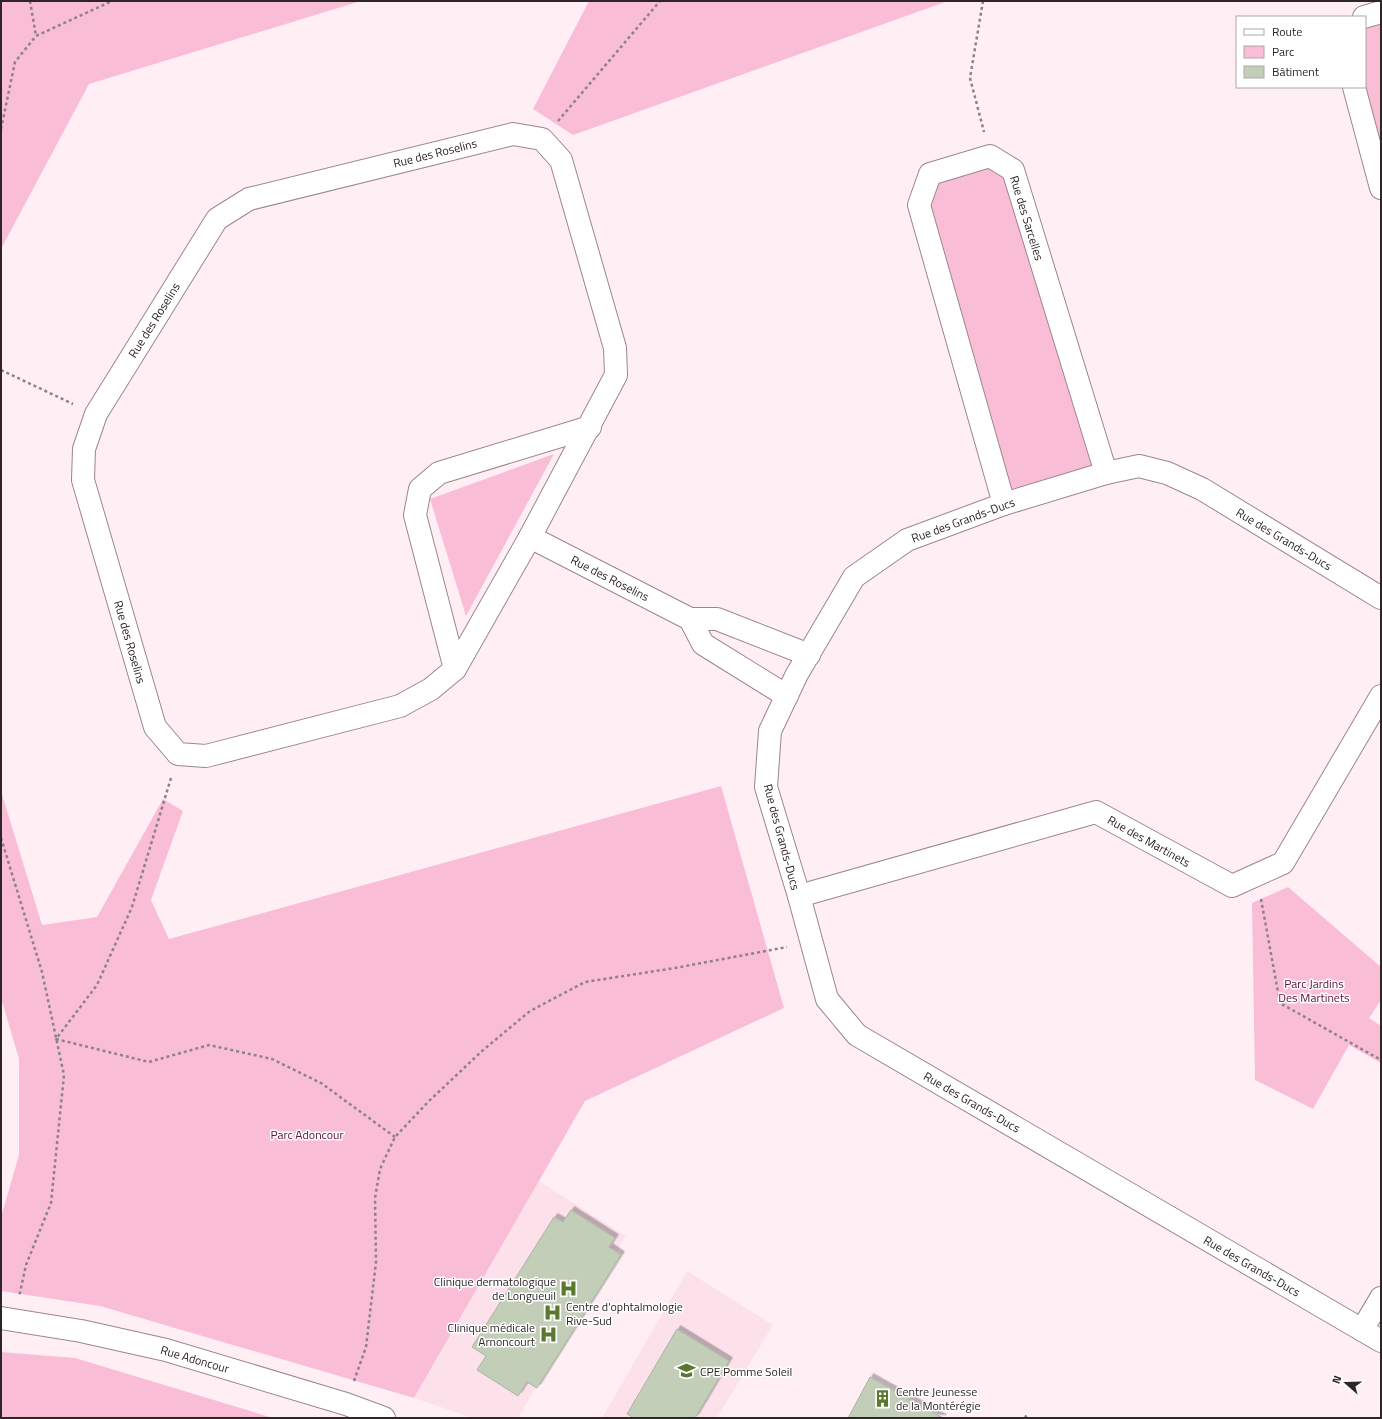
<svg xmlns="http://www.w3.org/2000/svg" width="1382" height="1419" font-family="'Titillium Web',sans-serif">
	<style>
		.built { fill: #fce1eb }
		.green { fill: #fabdd6 }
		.building { fill: #c3ceb9; stroke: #abb5a1; filter: url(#shadow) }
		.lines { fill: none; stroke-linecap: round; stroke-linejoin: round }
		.minor-casing { stroke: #9c868e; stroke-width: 24 }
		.tertiary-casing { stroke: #9c868e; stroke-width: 24 }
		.path { stroke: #8e8286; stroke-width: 2.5; stroke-dasharray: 3 3; stroke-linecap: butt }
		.minor { stroke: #fff; stroke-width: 22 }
		.tertiary { stroke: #fff; stroke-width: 22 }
		.labels { text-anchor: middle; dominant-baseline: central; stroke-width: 3; stroke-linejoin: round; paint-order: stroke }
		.street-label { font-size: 12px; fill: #2e2528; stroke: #fff }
		.park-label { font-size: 12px; fill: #5d0d39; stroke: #fff }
		.poi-label { font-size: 12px; fill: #2e2528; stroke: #fff; text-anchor: start }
	</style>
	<defs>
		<filter id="shadow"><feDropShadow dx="3.5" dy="-3.5" stdDeviation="0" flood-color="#0004"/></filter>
	</defs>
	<rect width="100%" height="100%" fill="#ffeff5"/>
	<g class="built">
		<polygon points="539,1181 626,1236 518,1418 473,1418 414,1398"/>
		<polygon points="687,1271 773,1325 717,1418 602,1418"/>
	</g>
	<g class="green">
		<polygon points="1,1 361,1 89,84 1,249"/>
		<polygon points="589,1 948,1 573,135 533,109"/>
		<polygon points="1381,12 1381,188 1365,87 1365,17"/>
		<polygon points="990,156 1013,170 1106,473 1004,504 919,205 930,174"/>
		<polygon points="554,454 466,616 430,499"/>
		<polygon points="721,786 784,1008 585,1101 414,1398 100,1306 1,1291 1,1217 19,1155 19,1059 1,998 1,791 42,925 97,917 163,799 183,811 151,900 169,939"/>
		<polygon points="1288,887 1381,967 1381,1000 1369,1018 1381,1026 1381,1063 1349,1045 1313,1109 1255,1080 1252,903"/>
		<polygon points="1,1352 75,1358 273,1418 1,1418"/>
	</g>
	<g class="building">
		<polygon points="571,1210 615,1238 609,1247 621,1255 537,1388 527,1382 518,1396 477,1370 486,1356 472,1347 554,1217 563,1222"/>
		<polygon points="677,1329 729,1361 695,1418 634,1418 627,1414"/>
		<polygon points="870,1377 943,1418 848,1418"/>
	</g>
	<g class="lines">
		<defs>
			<g id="minor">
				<polyline points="1364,17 1381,12"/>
				<polyline points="1354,87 1381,188"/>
				<polygon points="513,134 542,139 561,160 615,348 616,375 530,537 455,669 431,689 400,706 206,756 178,754 155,727 83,480 84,449 96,414 217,219 249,199"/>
				<polyline points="1004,504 919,205 930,174 990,156 1013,170 1106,473"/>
				<polyline points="530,537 690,619"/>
				<polyline points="1381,598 1202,489 1167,473 1139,466 1106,473 1004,504 907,540 854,577 797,674 770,731 766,787 799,896 827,999 857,1035 1381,1341"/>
				<polyline points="455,669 415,515 420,489 439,473 590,427"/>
				<polyline points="787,696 703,644 690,619 717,619 809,655"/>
				<polyline points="799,896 1096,812 1232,886 1283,863 1381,696"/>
				<polyline points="1362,1330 1381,1298"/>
			</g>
			<polyline id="tertiary" points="1,1318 81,1331 166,1350 346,1404 384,1418"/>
		</defs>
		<use href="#minor" class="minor-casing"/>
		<use href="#tertiary" class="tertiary-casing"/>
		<g class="path">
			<polyline points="30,1 36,36"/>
			<polyline points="983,1 970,78 984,132"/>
			<polyline points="558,121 660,1"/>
			<polyline points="1,129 15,62 36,36 112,1"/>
			<polyline points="1,370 73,404"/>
			<polyline points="171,778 132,907 97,985 56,1039 149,1062 209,1045 272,1059 321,1083 395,1137"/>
			<polyline points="1,838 42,972 64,1075 51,1203 26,1265 19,1297"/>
			<polyline points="1261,899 1280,1003 1381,1060"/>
			<polyline points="354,1381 366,1347 376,1262 375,1198 380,1169 395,1137 429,1101 482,1051 530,1011 585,982 675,968 787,947"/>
			<polyline points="1025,1418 1027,1414"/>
		</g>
		<use href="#minor" class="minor"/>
		<use href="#tertiary" class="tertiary"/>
	</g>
	<defs>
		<symbol id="hospital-bare" viewBox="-9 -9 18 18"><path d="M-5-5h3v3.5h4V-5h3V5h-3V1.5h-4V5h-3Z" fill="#5a792f" stroke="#fff" stroke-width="2.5" paint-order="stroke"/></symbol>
		<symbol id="school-bare" viewBox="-9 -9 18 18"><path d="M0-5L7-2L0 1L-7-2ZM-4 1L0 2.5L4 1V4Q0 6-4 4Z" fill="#5a792f" stroke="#fff" stroke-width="2.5" paint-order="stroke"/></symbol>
		<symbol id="building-bare" viewBox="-9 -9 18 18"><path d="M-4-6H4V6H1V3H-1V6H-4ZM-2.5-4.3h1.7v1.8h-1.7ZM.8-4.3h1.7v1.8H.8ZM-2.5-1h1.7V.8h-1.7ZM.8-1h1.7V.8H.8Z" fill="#5a792f" stroke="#fff" stroke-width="2.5" paint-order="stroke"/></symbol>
	</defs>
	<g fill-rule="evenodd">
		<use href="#hospital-bare" x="556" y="1276" width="25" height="25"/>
		<use href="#hospital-bare" x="540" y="1300" width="25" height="25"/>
		<use href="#hospital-bare" x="536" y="1322" width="25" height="25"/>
		<use href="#school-bare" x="674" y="1358" width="25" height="25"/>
		<use href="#building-bare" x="870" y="1386" width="25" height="25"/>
	</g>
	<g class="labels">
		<g class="street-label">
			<text transform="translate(435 153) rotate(-14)">Rue des Roselins</text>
			<text transform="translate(1027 218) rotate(73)">Rue des Sarcelles</text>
			<text transform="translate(154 320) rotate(-58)">Rue des Roselins</text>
			<text transform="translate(963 520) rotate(-20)">Rue des Grands-Ducs</text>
			<text transform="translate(1284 539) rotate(31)">Rue des Grands-Ducs</text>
			<text transform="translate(610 578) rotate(27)">Rue des Roselins</text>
			<text transform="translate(130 642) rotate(74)">Rue des Roselins</text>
			<text transform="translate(782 837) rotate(75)">Rue des Grands-Ducs</text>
			<text transform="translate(1149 841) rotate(29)">Rue des Martinets</text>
			<text transform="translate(972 1102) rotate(30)">Rue des Grands-Ducs</text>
			<text transform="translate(1252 1266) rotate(30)">Rue des Grands-Ducs</text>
			<text transform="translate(195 1359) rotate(16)">Rue Adoncour</text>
		</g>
		<g class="park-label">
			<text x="1314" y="983">Parc Jardins<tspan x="1314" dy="14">Des Martinets</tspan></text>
			<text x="307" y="1134">Parc Adoncour</text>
		</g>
		<g class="poi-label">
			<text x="556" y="1281" text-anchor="end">Clinique dermatologique<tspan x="556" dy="14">de Longueuil</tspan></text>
			<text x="566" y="1306">Centre d'ophtalmologie<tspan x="566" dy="14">Rive-Sud</tspan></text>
			<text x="535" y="1327" text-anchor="end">Clinique médicale<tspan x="535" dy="14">Arnoncourt</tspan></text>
			<text x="700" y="1371">CPE Pomme Soleil</text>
			<text x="896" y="1391">Centre Jeunesse<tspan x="896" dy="14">de la Montérégie</tspan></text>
		</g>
	</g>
	<rect width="1382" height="1419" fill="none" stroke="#2e2528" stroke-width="4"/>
	<rect x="1236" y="16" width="130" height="72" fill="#ffffff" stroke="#aba8a9"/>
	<rect x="1244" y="29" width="20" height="6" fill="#ffffff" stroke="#aba8a9"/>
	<text x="1272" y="36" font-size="12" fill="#2e2528">Route</text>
	<rect x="1244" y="46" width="20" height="12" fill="#fabdd6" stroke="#aba8a9"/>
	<text x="1272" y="56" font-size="12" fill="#2e2528">Parc</text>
	<rect x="1244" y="66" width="20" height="12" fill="#c3ceb9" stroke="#aba8a9"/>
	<text x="1272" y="76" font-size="12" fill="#2e2528">Bâtiment</text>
	<g transform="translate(1346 1383) rotate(290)" stroke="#ffffff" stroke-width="3" paint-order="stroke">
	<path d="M0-3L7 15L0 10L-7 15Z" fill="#2e2528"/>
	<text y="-6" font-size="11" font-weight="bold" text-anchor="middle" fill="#2e2528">N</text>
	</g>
</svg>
